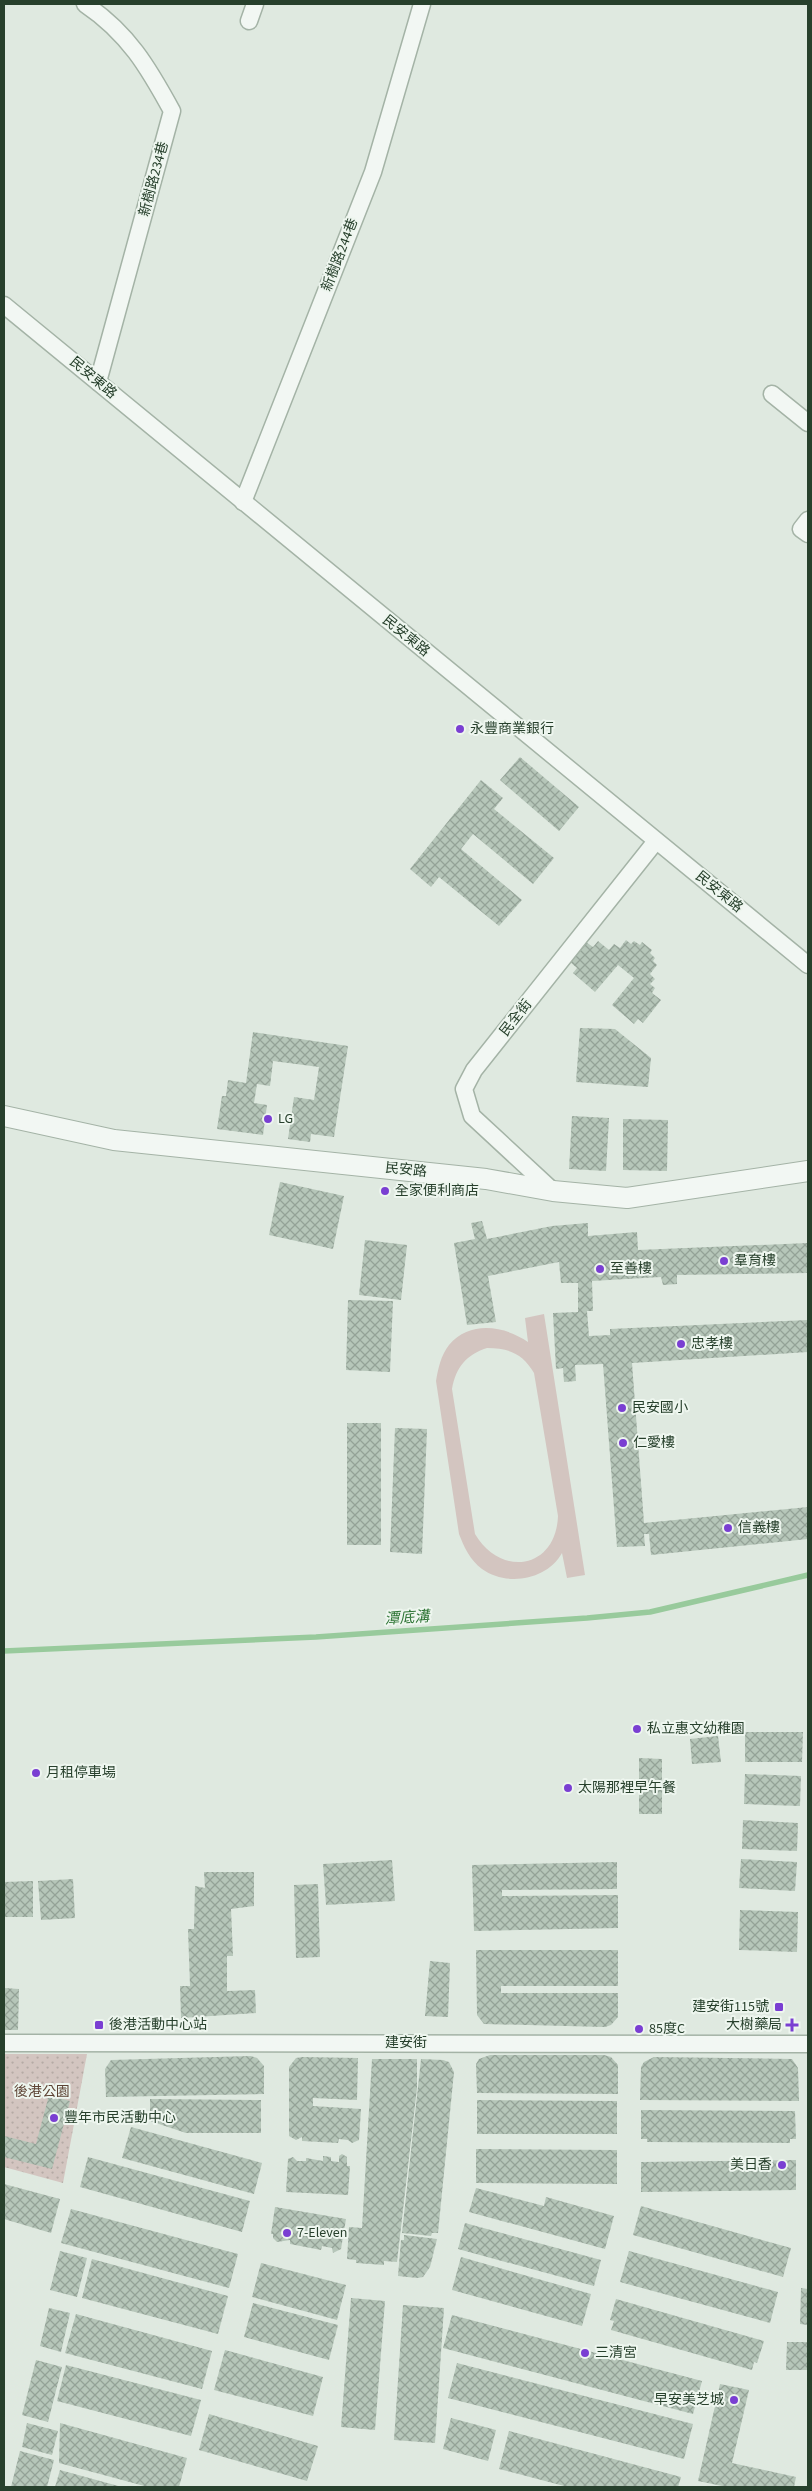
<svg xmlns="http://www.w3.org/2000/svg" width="812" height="2491" font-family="'Source Sans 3','Noto Sans TC',sans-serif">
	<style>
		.green { fill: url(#green-dots) }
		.pitch { fill: #d3c5c0; fill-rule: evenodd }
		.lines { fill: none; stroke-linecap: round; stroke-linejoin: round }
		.stream { stroke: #98ca9c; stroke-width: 5.5 }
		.building { fill: url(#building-cross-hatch) }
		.minor-casing { stroke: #a4b3a6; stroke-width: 19 }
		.tertiary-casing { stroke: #a4b3a6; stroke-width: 22 }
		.minor { stroke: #f2f7f3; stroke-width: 16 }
		.tertiary { stroke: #f2f7f3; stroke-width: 20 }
		.poi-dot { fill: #7a3fd2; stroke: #eef6ef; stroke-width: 2 }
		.labels { text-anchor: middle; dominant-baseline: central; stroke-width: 4; stroke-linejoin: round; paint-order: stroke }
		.street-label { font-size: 14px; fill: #27402c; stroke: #eef6ef }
		.poi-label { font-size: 14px; fill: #27402c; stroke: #eef6ef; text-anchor: start }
		.park-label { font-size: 14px; fill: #5d4334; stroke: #eef6ef }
		.water-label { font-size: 15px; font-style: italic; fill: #307637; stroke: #eef6ef }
	</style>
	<defs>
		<pattern id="green-dots" width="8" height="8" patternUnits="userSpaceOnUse" patternTransform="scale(1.25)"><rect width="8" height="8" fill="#d3c5c0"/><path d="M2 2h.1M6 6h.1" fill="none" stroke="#b5aaa5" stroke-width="1.8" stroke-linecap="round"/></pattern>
		<pattern id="building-cross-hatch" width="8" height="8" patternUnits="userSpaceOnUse" patternTransform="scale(1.25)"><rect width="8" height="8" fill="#b6c6b9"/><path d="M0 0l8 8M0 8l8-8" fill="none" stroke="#94a297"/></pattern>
	</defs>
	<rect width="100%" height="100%" fill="#dfe9e0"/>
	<polygon class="green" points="4,2054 87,2054 63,2183 4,2167"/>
	<path class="pitch" d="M544,1314l41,261 -18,3 -5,-25c-15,27 -55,34 -80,16 -12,-9 -18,-22 -23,-35l-23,-153c2,-12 5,-26 13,-36 21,-25 56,-19 79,-3l-3,-24zM487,1348c22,0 36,6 47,25l24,143c-2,53 -57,62 -83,18l-23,-145c4,-22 14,-34 35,-41z"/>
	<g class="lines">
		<polyline class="stream" points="4,1651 316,1637 587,1618 650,1612 808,1575"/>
	</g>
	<g class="building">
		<polygon points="520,757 579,807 559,831 500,780"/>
		<polygon points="481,780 503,798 494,809 554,858 533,884 473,834 461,849 522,900 499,926 439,877 431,887 410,869"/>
		<polygon points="626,940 631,944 634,941 640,945 642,942 652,950 650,953 655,958 653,961 657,965 650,974 655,979 650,984 655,988 652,993 661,1000 643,1023 638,1019 634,1024 612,1005 634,978 618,965 595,992 573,973 577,968 570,962 586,942 593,947 598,941 609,950 614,944 620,948"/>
		<polygon points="580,1028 615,1029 651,1058 648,1087 576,1082"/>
		<polygon points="253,1032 348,1046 334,1137 311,1134 310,1142 288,1139 294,1097 314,1100 319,1067 273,1061 270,1086 257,1084 254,1103 267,1105 263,1135 217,1129 222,1096 226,1096 228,1080 246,1083"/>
		<polygon points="572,1116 609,1118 606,1171 569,1169"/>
		<polygon points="623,1119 668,1120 667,1171 623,1170"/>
		<polygon points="280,1182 344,1196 333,1249 269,1235"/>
		<polygon points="482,1221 487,1239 552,1226 588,1223 588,1236 637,1232 638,1250 808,1243 808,1273 677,1275 677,1284 663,1285 661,1277 592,1281 593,1311 587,1311 589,1336 610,1335 610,1329 808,1320 808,1352 632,1363 644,1523 808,1507 808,1539 651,1555 649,1534 644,1534 645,1546 617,1547 603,1364 575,1365 576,1381 564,1382 563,1368 556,1369 553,1313 578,1312 578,1283 561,1283 559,1262 488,1276 496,1322 467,1325 454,1243 475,1239 471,1223"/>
		<polygon points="365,1240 407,1245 401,1300 359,1295"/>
		<polygon points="348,1300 393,1301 390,1372 346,1370"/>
		<rect x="347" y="1423" width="34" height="122"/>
		<polygon points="395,1428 427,1429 422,1554 390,1552"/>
		<polygon points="745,1732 803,1732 802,1762 745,1762"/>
		<polygon points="718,1736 721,1762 692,1764 690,1739"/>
		<polygon points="639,1758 662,1759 662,1814 639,1814"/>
		<polygon points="745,1774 801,1776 800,1806 744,1804"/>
		<polygon points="743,1820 798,1823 797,1851 742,1849"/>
		<polygon points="741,1859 797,1862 795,1891 739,1888"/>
		<polygon points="392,1860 395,1901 326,1905 323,1864"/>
		<polygon points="617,1862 617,1889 502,1890 502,1896 618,1895 618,1928 474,1931 472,1865"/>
		<polygon points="204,1872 254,1872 254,1906 231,1909 233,1956 227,1956 227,1991 255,1990 256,2013 181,2018 180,1986 190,1986 188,1929 194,1929 195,1886 205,1888"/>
		<polygon points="73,1879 75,1918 41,1920 38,1881"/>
		<polygon points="33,1881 33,1917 4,1917 4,1882"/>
		<polygon points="318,1884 320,1957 296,1958 294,1885"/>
		<polygon points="740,1910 798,1912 797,1952 739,1950"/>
		<polygon points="476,1950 618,1950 618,1986 501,1986 501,1993 618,1993 618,2017 611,2025 605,2027 484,2024 477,2015"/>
		<polygon points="430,1961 450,1963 448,2017 425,2016"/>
		<polygon points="4,1988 19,1989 18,2030 4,2030"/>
		<polygon points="490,2055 604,2055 611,2057 618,2065 618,2094 477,2093 476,2064 479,2059"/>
		<polygon points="251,2056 257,2058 264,2066 264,2094 106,2097 105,2069 111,2060"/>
		<polygon points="302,2057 358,2058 357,2100 313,2098 313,2106 361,2109 359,2140 352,2143 348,2140 339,2139 338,2143 302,2141 302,2137 296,2140 289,2136 289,2067 296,2058"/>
		<polygon points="654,2057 792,2059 798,2068 799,2101 640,2100 641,2067 644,2062"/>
		<polygon points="372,2059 417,2059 417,2088 397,2262 384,2261 384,2265 356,2263 356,2260 347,2259 349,2227 362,2228"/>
		<polygon points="421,2059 443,2060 449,2062 454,2072 438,2233 432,2233 431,2236 402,2233"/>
		<polygon points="49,2095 70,2101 52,2169 4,2157 4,2136 36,2144"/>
		<polygon points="150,2099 261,2100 261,2133 186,2133 150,2121"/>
		<polygon points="477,2100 617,2101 617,2134 477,2134"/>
		<polygon points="641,2110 795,2111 796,2139 790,2139 790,2143 647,2142 647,2139 641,2139"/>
		<polygon points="131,2127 262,2163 254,2194 122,2158"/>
		<polygon points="476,2149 617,2150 617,2184 476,2183"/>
		<polygon points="342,2154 347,2157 347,2166 350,2166 348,2195 286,2192 288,2159 293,2157 297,2161 306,2161 306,2158 323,2161 323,2156 331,2157 331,2161 339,2162 339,2156"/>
		<polygon points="88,2157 250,2201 242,2232 80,2187"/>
		<polygon points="796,2160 796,2190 641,2192 641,2162"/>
		<polygon points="4,2184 60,2199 51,2233 4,2219"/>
		<polygon points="476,2188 544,2206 546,2197 614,2216 605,2249 469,2212"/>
		<polygon points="641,2206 791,2248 783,2277 633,2235"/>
		<polygon points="275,2207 346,2219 341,2249 333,2253 332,2248 322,2246 321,2250 290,2244 290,2240 277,2242 273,2238 273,2234 271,2234"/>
		<polygon points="71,2209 238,2254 229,2288 61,2243"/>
		<polygon points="465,2223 601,2260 594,2286 458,2249"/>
		<polygon points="404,2235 437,2239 430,2267 423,2277 417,2278 398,2276 401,2240 404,2240"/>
		<polygon points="60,2251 87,2258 77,2297 50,2290"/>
		<polygon points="629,2251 778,2292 770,2323 620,2282"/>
		<polygon points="461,2257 591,2294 582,2326 452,2290"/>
		<polygon points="92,2259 228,2296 218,2334 82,2298"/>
		<polygon points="261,2263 346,2285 337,2320 252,2297"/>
		<polygon points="801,2288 808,2289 808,2325 800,2324"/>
		<polygon points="351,2298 385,2301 375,2430 341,2427"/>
		<polygon points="616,2299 764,2341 757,2363 754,2362 752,2370 611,2330 614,2321 610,2320"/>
		<polygon points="253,2303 338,2325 329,2360 244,2337"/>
		<polygon points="403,2305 444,2308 435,2443 394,2440"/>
		<polygon points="49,2308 70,2313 61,2352 40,2346"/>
		<polygon points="76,2314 212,2351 202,2389 65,2353"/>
		<polygon points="452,2315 702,2381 693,2414 443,2348"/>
		<polygon points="787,2342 808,2342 808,2370 786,2370"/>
		<polygon points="225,2350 323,2377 313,2416 214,2390"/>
		<polygon points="36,2360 62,2367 48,2422 22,2415"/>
		<polygon points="457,2363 693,2424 684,2459 448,2398"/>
		<polygon points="66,2365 201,2400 191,2436 57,2401"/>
		<polygon points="720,2384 749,2390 732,2463 796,2477 794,2487 727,2487 698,2481"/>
		<polygon points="209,2414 318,2446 307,2481 199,2450"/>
		<polygon points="451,2418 496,2430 488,2461 443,2449"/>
		<polygon points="27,2423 58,2431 52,2455 22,2447"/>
		<polygon points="60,2423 187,2458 179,2487 148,2487 59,2463"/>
		<polygon points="509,2431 681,2477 678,2487 568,2487 499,2469"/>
		<polygon points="20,2451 54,2460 47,2487 11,2487"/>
		<polygon points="60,2470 122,2487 55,2487"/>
	</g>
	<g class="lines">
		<defs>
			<g id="minor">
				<path d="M85,4c43,29 63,63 87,107l-74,271"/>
				<polyline points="249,21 255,4"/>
				<polyline points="4,305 808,965"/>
				<polyline points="772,394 808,423"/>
				<polyline points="243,502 373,172 422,4"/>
				<polyline points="808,520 801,529 808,534"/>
				<polyline points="553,1191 472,1116 464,1089 474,1070 656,841"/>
				<polyline points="4,2043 808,2044"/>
			</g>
			<polyline id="tertiary" points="4,1116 114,1140 486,1179 553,1191 627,1198 808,1171"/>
		</defs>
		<use href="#minor" class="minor-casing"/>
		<use href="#tertiary" class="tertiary-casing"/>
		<use href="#minor" class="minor"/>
		<use href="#tertiary" class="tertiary"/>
	</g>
	<g class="poi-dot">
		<circle cx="460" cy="729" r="5"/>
		<circle cx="268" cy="1119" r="5"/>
		<circle cx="385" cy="1191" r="5"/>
		<circle cx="724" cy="1261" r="5"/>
		<circle cx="600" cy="1269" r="5"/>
		<circle cx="681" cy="1344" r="5"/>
		<circle cx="622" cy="1408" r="5"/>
		<circle cx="623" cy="1443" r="5"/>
		<circle cx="728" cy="1528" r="5"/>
		<circle cx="637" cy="1729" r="5"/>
		<circle cx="36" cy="1773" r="5"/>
		<circle cx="568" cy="1788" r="5"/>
		<rect x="774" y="2002" width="10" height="10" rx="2.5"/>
		<rect x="94" y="2020" width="10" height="10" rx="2.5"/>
		<path d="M789.5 2017.5h5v5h5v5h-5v5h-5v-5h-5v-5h5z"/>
		<circle cx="639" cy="2029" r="5"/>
		<circle cx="54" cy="2118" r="5"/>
		<circle cx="782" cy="2165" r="5"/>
		<circle cx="287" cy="2233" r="5"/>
		<circle cx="585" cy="2353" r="5"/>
		<circle cx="734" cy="2400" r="5"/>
	</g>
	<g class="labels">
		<g class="street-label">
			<text transform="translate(154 179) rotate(-75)">新樹路234巷</text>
			<text transform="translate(340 255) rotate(-69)">新樹路244巷</text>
			<text transform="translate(93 378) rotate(40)">民安東路</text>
			<text transform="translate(406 636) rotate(39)">民安東路</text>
			<text transform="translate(719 892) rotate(39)">民安東路</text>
			<text transform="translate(516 1018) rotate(-52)">民全街</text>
			<text transform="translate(406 1170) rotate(6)">民安路</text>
			<text x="406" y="2043">建安街</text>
		</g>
		<g class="poi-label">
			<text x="470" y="729">永豐商業銀行</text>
			<text x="278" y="1119">LG</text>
			<text x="395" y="1191">全家便利商店</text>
			<text x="734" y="1261">羣育樓</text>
			<text x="610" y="1269">至善樓</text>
			<text x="691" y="1344">忠孝樓</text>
			<text x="632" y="1408">民安國小</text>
			<text x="633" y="1443">仁愛樓</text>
			<text x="738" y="1528">信義樓</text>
			<text x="647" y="1729">私立惠文幼稚園</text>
			<text x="46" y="1773">月租停車場</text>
			<text x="578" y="1788">太陽那裡早午餐</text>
			<text x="769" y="2007" text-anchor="end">建安街115號</text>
			<text x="109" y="2025">後港活動中心站</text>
			<text x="782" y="2025" text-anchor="end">大樹藥局</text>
			<text x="649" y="2029">85度C</text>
			<text x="64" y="2118">豐年市民活動中心</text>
			<text x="772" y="2165" text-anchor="end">美日香</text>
			<text x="297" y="2233">7-Eleven</text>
			<text x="595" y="2353">三清宮</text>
			<text x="724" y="2400" text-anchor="end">早安美芝城</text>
		</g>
		<g class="park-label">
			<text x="42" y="2092">後港公園</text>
		</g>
		<g class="water-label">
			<text transform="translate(407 1618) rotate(-4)">潭底溝</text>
		</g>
	</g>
	<rect width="812" height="2491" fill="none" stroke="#27402c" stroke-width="10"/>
</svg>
